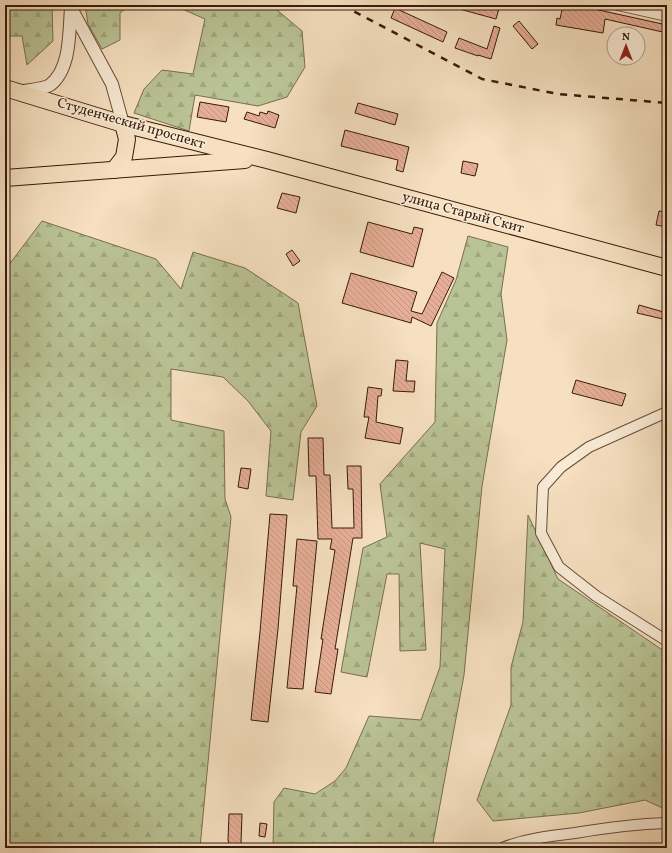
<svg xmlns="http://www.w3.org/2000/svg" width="672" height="853" font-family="Vollkorn,serif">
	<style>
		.forest { fill: url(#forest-firs); stroke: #786e50 }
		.building { fill: url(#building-back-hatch); stroke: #371a0c }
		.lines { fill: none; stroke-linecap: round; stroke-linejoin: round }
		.minor-casing { stroke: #674c39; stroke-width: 12 }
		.tertiary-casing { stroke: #674c39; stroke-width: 14 }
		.trunk-casing { stroke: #371a0c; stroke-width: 18 }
		.minor { stroke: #f9ebd6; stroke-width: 10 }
		.tertiary { stroke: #f9ebd6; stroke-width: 12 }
		.trunk { stroke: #f6e0c0; stroke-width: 16 }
		.rail { stroke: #371a0c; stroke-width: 2.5; stroke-dasharray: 7 7; stroke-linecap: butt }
		.labels { text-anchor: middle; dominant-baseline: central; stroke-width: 3; stroke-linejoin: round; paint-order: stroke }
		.street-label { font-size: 14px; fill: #371a0c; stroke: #f9ebd6 }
	</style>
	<defs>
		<pattern id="forest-firs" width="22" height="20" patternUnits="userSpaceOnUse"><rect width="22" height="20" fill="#bac395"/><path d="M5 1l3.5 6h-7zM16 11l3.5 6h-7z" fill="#a0a77f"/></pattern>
		<pattern id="building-back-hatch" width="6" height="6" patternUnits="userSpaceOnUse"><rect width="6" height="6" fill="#e6ae96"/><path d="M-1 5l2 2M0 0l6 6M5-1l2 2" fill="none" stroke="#c69580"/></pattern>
	</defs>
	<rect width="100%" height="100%" fill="#f6e0c0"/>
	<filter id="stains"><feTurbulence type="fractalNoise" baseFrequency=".005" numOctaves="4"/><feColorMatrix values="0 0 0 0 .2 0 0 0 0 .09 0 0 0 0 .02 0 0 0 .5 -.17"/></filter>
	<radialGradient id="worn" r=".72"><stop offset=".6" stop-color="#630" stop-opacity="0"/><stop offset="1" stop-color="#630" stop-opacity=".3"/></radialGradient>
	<g class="forest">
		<polygon points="5,5 52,5 53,41 27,65 22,36 5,36"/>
		<polygon points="85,5 130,5 120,13 120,40 102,49 88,24"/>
		<polygon points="173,5 271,5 302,31 305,67 287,97 258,106 195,95 189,131 134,113 144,89 162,70 193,74 205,19"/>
		<polygon points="42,221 156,259 181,289 193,252 245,268 298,303 317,406 301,432 293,500 266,496 271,431 248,401 223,377 171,369 171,420 224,431 225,499 231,517 200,848 5,848 5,270"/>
		<polygon points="468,236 508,247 501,294 507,340 482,486 464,675 432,848 273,848 274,802 284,788 315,794 335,781 346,768 369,716 421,720 440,667 445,549 420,543 426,650 400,651 399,574 387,574 367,677 341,672 363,548 387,537 380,484 435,422 437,323 456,280"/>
		<polygon points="528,515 558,579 667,653 667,810 645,800 579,813 493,821 477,800 511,705 511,667 523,622"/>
	</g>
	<g class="building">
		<polygon points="452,5 500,5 496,19 452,7"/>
		<polygon points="563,5 576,5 667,25 667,33 605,19 603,33 556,25 557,18 560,19"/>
		<polygon points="395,8 447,32 443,42 391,18"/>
		<polygon points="519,21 538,44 532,49 513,26"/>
		<polygon points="494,26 500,28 491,59 478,55 478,56 455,48 459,38 487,49"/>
		<polygon points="200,102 229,107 226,122 197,117"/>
		<polygon points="358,103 398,114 395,125 355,113"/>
		<polygon points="268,111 279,115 275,128 244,119 247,112 259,116 260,112 267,114"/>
		<polygon points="345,130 409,147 403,172 396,170 398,160 341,146"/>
		<polygon points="463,161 478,164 475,176 461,173"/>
		<polygon points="282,193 300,197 296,213 277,208"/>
		<polygon points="659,211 667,212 667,227 656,225"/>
		<polygon points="368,222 412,234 414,227 423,229 413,267 360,252"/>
		<polygon points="292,250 300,261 293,266 286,254"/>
		<polygon points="442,272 454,278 431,326 412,317 411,323 342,303 351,273 417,292 411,311 422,314"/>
		<polygon points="639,305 667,313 667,320 637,313"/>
		<polygon points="396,360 408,361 406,381 415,381 414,392 393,391"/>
		<polygon points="576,380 626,394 622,406 572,393"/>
		<polygon points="368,387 382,389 381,396 378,396 376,422 403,428 400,444 365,438 369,417 364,417"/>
		<polygon points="308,438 323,438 324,475 330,475 332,528 354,528 353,489 348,489 347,466 361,466 362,538 353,538 335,649 338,649 331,694 315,692 323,639 321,639 335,550 330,549 332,539 318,539 316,476 309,476"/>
		<polygon points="241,468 251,469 248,489 238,487"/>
		<polygon points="270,514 287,515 278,629 268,722 251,720 260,632"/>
		<polygon points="297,539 317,541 303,689 287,688 297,586 293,586"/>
		<polygon points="229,814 242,814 241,843 246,848 230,848 228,840"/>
		<polygon points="260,823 267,824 265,837 259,836"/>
	</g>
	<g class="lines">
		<defs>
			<g id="minor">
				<polyline points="618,5 667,16"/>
				<polyline points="667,412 589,447 561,467 543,487 541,533 559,567 596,596 667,641"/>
				<path d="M502,848c23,-9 48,-12 73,-15 30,-5 61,-9 92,-10"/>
			</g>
			<g id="tertiary">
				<polyline points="71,8 112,84 123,124"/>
				<path d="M19,92c8,-2 25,-3 31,-7 21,-16 19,-53 21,-77"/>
			</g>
			<g id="trunk">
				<polyline points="5,88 123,124 267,160 667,268"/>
				<polyline points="114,170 124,157 127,139 123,124"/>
				<polyline points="5,178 245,160"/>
			</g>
		</defs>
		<use href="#minor" class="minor-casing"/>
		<use href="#tertiary" class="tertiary-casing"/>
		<use href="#trunk" class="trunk-casing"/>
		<use href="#minor" class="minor"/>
		<use href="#tertiary" class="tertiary"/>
		<use href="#trunk" class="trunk"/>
		<polyline class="rail" points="342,5 482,79 558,94 667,103"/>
	</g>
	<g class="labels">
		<g class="street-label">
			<text transform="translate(131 124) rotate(16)">Студенческий проспект</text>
			<text transform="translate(463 213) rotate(15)">улица Старый Скит</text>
		</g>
	</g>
	<rect width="672" height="853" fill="none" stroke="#f6e0c0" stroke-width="20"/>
	<rect x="6" y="6" width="660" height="841" fill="none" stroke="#371a0c" stroke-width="2"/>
	<rect x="10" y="10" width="652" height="833" fill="none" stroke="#371a0c"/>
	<g transform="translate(626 46)"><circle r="19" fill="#f9ebd6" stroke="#ab9785"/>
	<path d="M0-3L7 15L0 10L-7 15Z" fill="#8f2418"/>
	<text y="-6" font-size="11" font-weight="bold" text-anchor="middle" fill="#371a0c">N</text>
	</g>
	<rect width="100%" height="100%" filter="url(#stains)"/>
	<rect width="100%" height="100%" fill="url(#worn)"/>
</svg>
